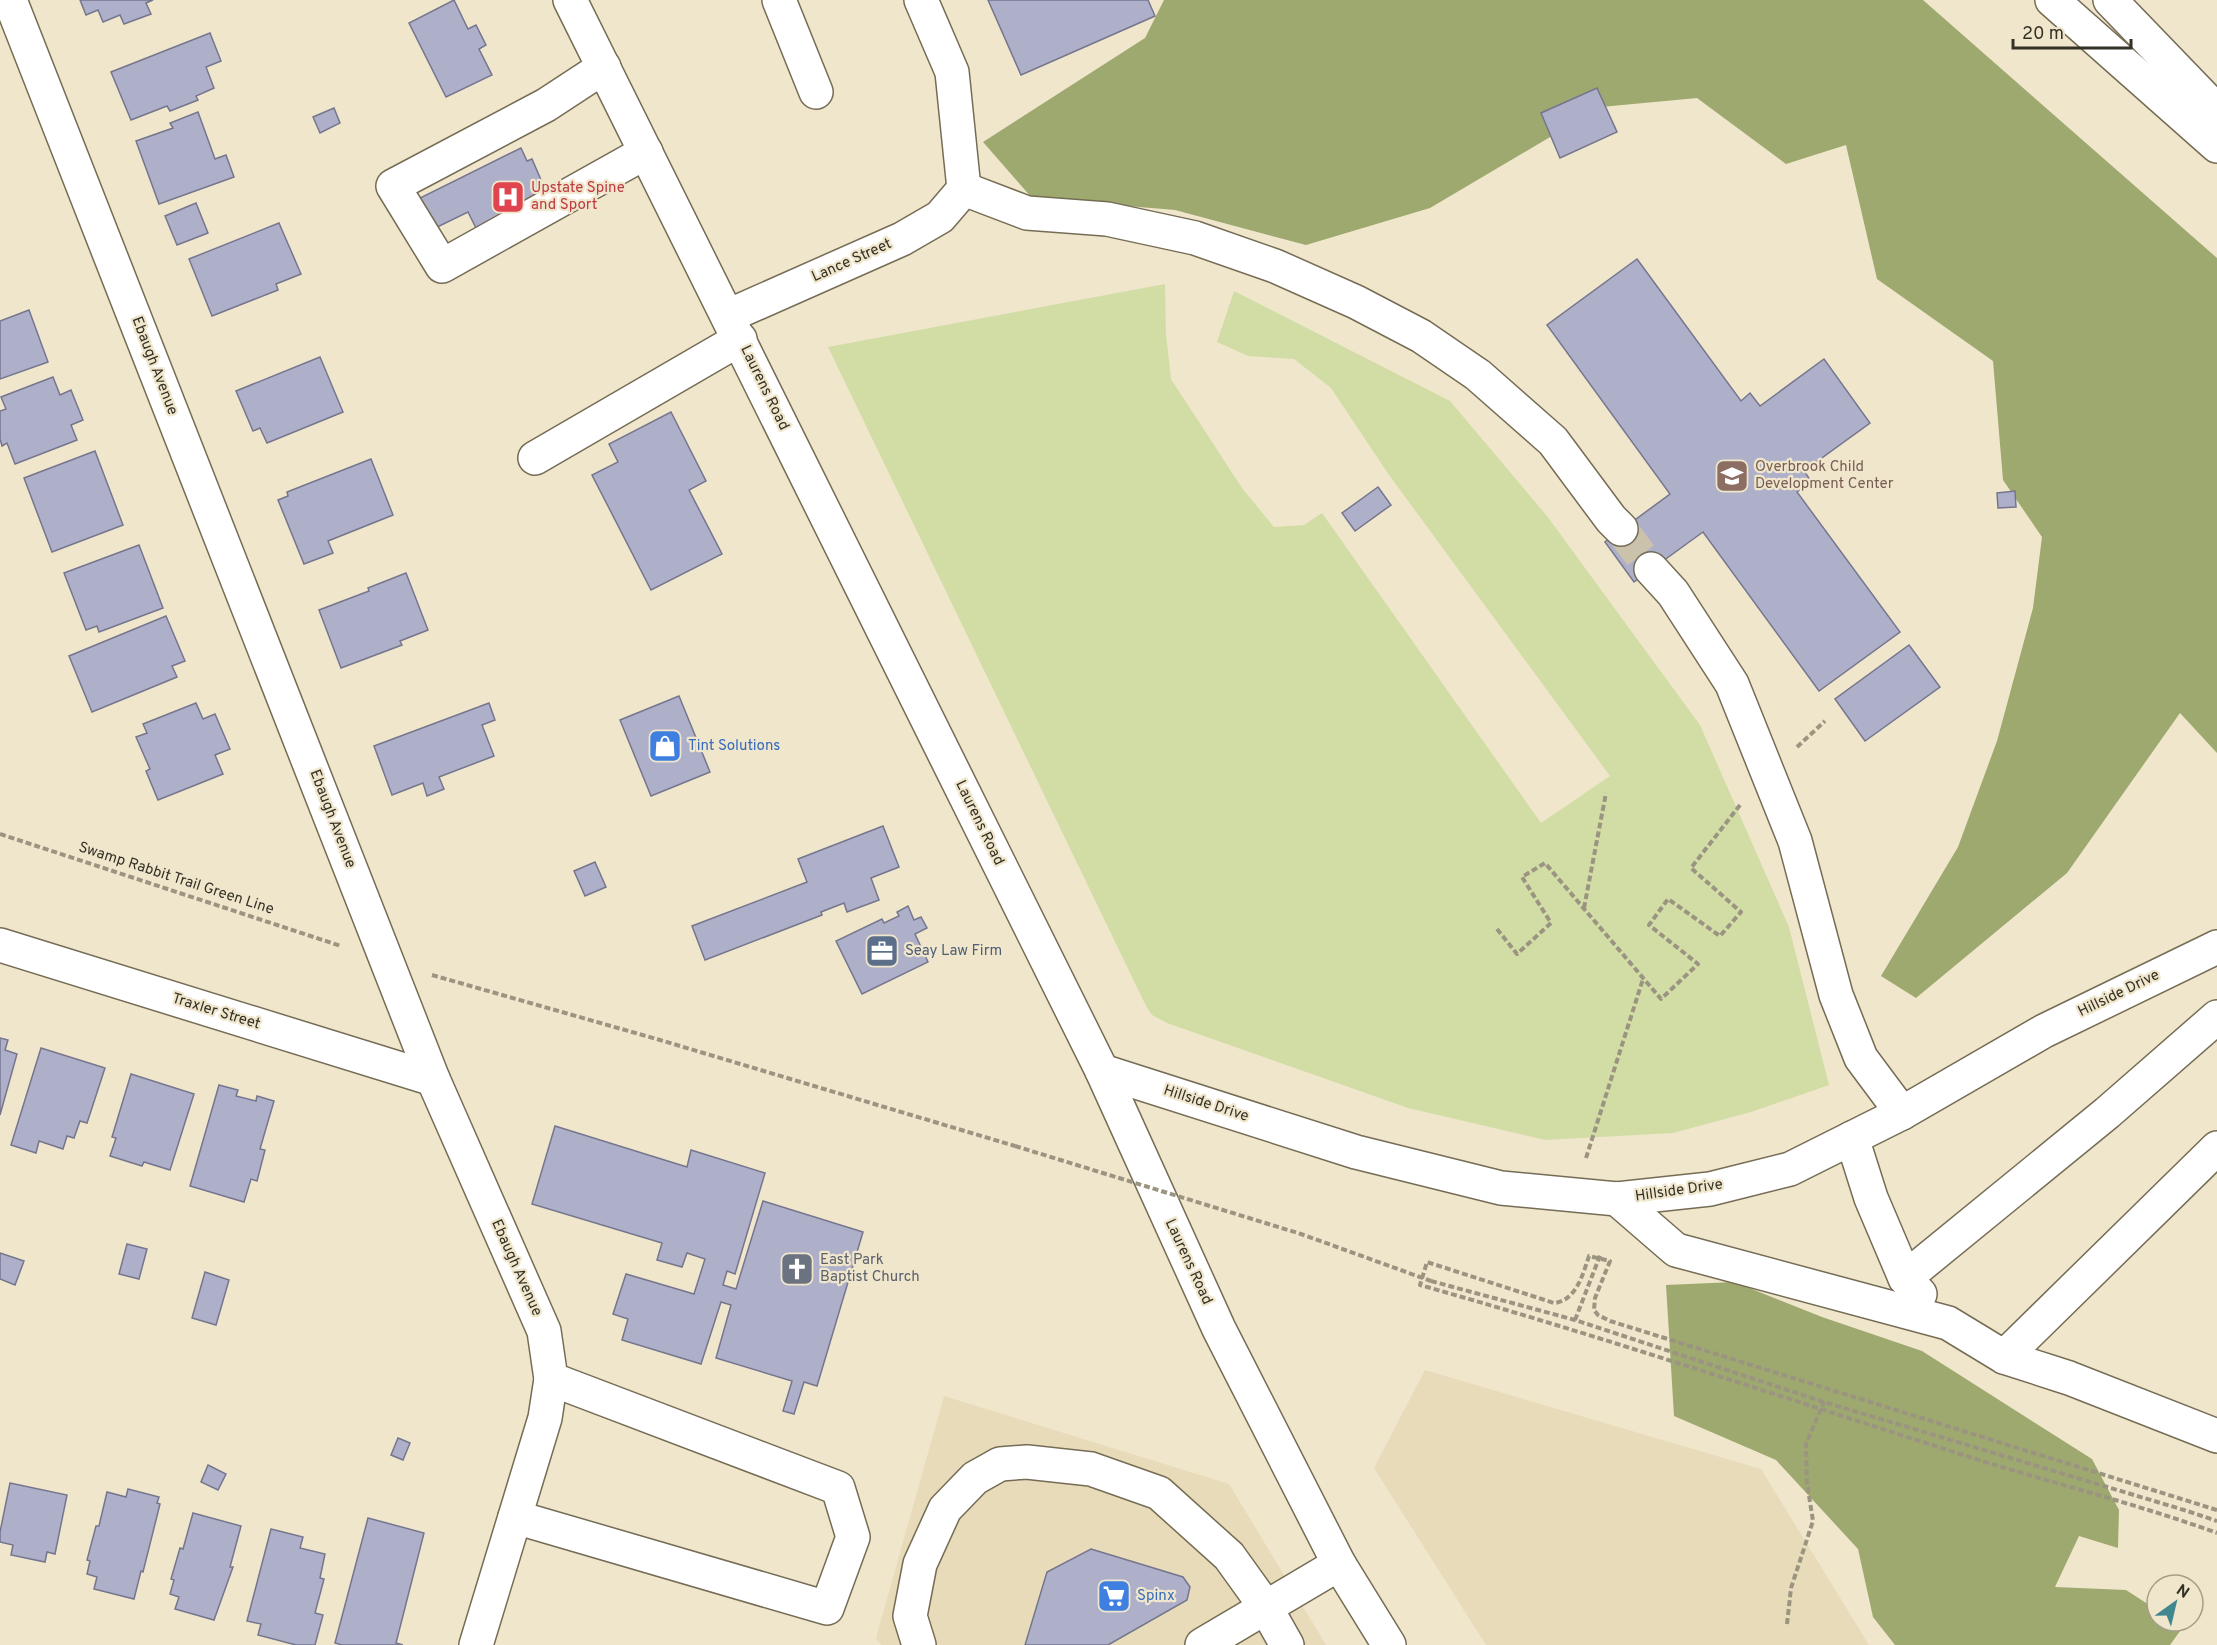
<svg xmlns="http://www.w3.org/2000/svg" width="2217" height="1645" font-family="Overpass,sans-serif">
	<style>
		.built { fill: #e7dbb9 }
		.green { fill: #d2dda6 }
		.forest { fill: #9ea96f }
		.building { fill: #aeb0ca; stroke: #75768e; stroke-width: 1.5 }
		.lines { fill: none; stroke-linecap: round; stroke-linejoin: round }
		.minor-tunnel { stroke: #cac2ab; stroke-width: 33; stroke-dasharray: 33 16; stroke-linecap: butt }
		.minor-casing { stroke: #756c55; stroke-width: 36 }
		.major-casing { stroke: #756c55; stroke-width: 36 }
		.highway-casing { stroke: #756c55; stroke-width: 36 }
		.path { stroke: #9b9481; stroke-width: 4; stroke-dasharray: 6 3; stroke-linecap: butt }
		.minor { stroke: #fff; stroke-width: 33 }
		.major { stroke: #fff; stroke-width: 33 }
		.highway { stroke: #fff; stroke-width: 33 }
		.path-bridge { stroke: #9b9481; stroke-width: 4; stroke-dasharray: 6 3; stroke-linecap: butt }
		.labels { text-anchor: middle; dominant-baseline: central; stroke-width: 4.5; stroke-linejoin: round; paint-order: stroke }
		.health-label { font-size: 15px; fill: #be3a42; stroke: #f0e6cc; text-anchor: start }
		.street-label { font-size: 15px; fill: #343126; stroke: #f0e6cc }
		.education-label { font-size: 15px; fill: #785e54; stroke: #f0e6cc; text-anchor: start }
		.shop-label { font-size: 15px; fill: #366cbe; stroke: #f0e6cc; text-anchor: start }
		.service-label { font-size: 15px; fill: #4e5e75; stroke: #f0e6cc; text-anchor: start }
		.worship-label { font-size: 15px; fill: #5b616d; stroke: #f0e6cc; text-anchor: start }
	</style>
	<rect width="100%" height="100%" fill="#f0e6cc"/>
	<g class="built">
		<polygon points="1425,1370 1761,1469 1869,1645 1486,1645 1374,1468"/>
		<polygon points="944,1396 1229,1484 1326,1645 881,1645 876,1638"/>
	</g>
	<polygon class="green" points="1165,284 1166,334 1171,379 1242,488 1274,527 1304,525 1322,513 1541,823 1610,776 1389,475 1331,388 1294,359 1248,356 1217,342 1234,291 1450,401 1547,516 1700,725 1789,927 1829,1085 1751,1112 1673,1133 1545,1140 1408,1108 1167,1023 1152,1015 1146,1006 828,347"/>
	<g class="forest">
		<polygon points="1164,0 1923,0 2217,258 2217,753 2180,713 2067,873 1916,998 1881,976 1958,847 1997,741 2033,608 2042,537 2003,480 1993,361 1877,279 1846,145 1786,164 1697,98 1601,107 1430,208 1306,245 1175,210 1032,198 983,142 1145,38"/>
		<polygon points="1734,1282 1822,1317 1922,1351 2092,1459 2119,1510 2118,1548 2079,1536 2055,1587 2126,1590 2157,1610 2157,1621 2174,1621 2183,1627 2170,1645 1895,1645 1873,1617 1858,1549 1776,1460 1674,1416 1666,1285"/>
	</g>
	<g class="building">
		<polygon points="80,0 153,0 146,3 151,14 124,24 120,15 103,22 98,10 86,15"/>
		<polygon points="454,0 468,29 476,25 486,45 479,49 492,75 446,97 409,23"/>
		<polygon points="988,0 1148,0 1155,16 1021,75"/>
		<polygon points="210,33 221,61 206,67 214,88 196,96 198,100 170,111 167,106 131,120 111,72"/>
		<polygon points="1597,88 1617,132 1560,158 1541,113"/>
		<polygon points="334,108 340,123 320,133 313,117"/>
		<polygon points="198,112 215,159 226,155 234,177 159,204 136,141 173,128 170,123"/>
		<polygon points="521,148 527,161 532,159 541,180 537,182 545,197 477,230 468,212 425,233 410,203"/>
		<polygon points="196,203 208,233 177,245 165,216"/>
		<polygon points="279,223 301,274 276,284 278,290 212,316 189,259"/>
		<polygon points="1637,259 1741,401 1750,393 1760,406 1824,359 1870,423 1804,471 1811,481 1797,492 1900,632 1819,691 1703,532 1634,582 1605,542 1670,494 1547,325"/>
		<polygon points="29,310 48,362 0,379 0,321"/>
		<polygon points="320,357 343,412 267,443 260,428 253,431 236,391"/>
		<polygon points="53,377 60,395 71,390 83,420 71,425 77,440 15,464 7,443 2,446 0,439 0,411 6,409 1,397"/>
		<polygon points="671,412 706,481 689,490 722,554 651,590 592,475 618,462 609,444"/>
		<polygon points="95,451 123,525 52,552 24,478"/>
		<polygon points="371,459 393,515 328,541 333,553 304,564 278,500 288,496 287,492"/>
		<polygon points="1378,487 1391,505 1355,531 1342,513"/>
		<polygon points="2015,491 2016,507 1998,508 1997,493"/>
		<polygon points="139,545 163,608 99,632 97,626 86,630 64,573"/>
		<polygon points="406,573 428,630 400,641 402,645 341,668 319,610 369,591 368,588"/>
		<polygon points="166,616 185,661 172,666 177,677 92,712 69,656"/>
		<polygon points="1909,645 1940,687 1865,741 1835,699"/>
		<polygon points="679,696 710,772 651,796 620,720"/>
		<polygon points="196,703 203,719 215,714 230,749 215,755 223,774 158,800 146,771 150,769 136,737 147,733 143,724"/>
		<polygon points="489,703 495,720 482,725 494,756 439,777 444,789 427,796 423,783 392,795 374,746"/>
		<polygon points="883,826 899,867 871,878 879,900 847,912 844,903 821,912 822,915 705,960 692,926 807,882 798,859"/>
		<polygon points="595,862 606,887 585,896 574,871"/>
		<polygon points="908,906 914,920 921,917 927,928 915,934 928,962 862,994 836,941 882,919 884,923 899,916 897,912"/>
		<polygon points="0,1038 8,1040 5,1050 17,1054 0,1115"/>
		<polygon points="41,1048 105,1068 87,1123 80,1121 74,1138 67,1136 63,1149 39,1141 36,1153 11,1145"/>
		<polygon points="131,1074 194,1094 170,1170 144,1162 142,1166 110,1156 116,1138 112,1137"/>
		<polygon points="219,1085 238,1090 236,1096 256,1101 257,1096 274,1101 260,1149 265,1150 257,1181 251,1179 244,1202 190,1186"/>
		<polygon points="555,1126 687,1167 691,1150 765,1173 735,1274 727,1271 723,1285 736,1289 763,1201 863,1232 817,1386 804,1382 794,1414 783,1411 792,1381 716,1358 731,1305 721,1302 701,1364 622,1340 628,1319 613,1314 626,1274 694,1294 705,1259 687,1253 682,1267 657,1260 662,1243 532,1204"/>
		<polygon points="127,1244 147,1249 139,1279 119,1274"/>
		<polygon points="0,1253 24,1261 15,1285 0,1279"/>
		<polygon points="205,1272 229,1280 216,1325 192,1318"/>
		<polygon points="398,1438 410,1443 403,1460 391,1455"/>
		<polygon points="208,1465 226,1474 218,1490 201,1482"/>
		<polygon points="10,1483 67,1495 55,1554 47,1552 45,1562 11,1555 13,1545 0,1542 0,1532"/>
		<polygon points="128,1489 159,1497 157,1503 160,1504 143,1572 141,1571 134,1599 94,1589 97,1577 87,1574 90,1561 87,1560 96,1526 99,1526 107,1492 126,1497"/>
		<polygon points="193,1513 241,1526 230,1567 233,1567 214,1620 175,1609 179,1597 170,1594 174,1580 171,1579 180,1548 183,1549"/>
		<polygon points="368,1518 424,1533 396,1643 403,1645 342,1645 335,1643"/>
		<polygon points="271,1529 303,1537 300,1548 325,1554 320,1578 324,1579 315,1613 323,1615 315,1645 296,1645 258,1635 261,1624 247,1621"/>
		<polygon points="1091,1549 1183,1577 1190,1587 1187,1600 1108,1645 1025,1645 1047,1572"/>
	</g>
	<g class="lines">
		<polyline class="minor-tunnel" points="1621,529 1651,569"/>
		<defs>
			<g id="minor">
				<polyline points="10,0 433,1079 544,1331 551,1379 545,1418 476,1645"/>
				<polyline points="779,0 816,92"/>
				<polyline points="921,0 952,72 964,189"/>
				<polyline points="604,67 546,105 393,186 442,266 646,152"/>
				<polyline points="964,189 1027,213 1107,219 1195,238 1275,266 1356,302 1421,336 1478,375 1553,441 1611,519 1621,529"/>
				<polyline points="728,316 902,239 940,217 964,189"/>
				<polyline points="535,458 740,339"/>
				<polyline points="1651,569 1673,593 1732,684 1795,841 1836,995 1861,1058 1902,1113"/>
				<polyline points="0,945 433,1079"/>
				<polyline points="1102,1071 1356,1152 1501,1188 1617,1199 1710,1189 1790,1169 1902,1113 2044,1031 2217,947"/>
				<polyline points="1852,1138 1871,1198 1905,1278 1920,1294"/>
				<polyline points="1617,1199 1676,1250 1948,1323 2004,1357 2069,1378 2217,1436"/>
				<polyline points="1905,1278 2107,1113 2217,1017"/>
				<polyline points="2004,1357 2217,1148"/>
				<polyline points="515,1517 827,1608 853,1537 838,1488 551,1379"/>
				<polyline points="919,1645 910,1616 920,1564 945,1509 975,1478 1000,1464 1027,1462 1091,1469 1159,1493 1229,1556 1265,1606 1287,1645"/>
				<polyline points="1202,1645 1339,1564"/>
			</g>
			<polyline id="major" points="570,0 1102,1071 1219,1329 1339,1564 1389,1645"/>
			<g id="highway">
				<polyline points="2052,0 2217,146"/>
				<polyline points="2110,0 2217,111"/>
			</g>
		</defs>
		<use href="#minor" class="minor-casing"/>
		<use href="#major" class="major-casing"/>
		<use href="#highway" class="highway-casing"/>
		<g class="path">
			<polyline points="1797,747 1825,721"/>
			<polyline points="0,834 341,946"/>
			<polyline points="1584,908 1606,793"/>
			<polyline points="1497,929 1517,954 1551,923 1522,877 1545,863 1661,999 1698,964 1649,925 1668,899 1720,936 1741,912 1691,868 1740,805"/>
			<polyline points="432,975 660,1040 1015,1146"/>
			<polyline points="1586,1158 1643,979"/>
			<polyline points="1431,1281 1575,1320 1824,1402 2184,1510 2217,1521"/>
			<polyline points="1575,1320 1601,1253"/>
			<path d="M2217,1510l-607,-189 -12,-6 -4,-5 1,-12 15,-37 -21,-5c-6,18 -13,45 -35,47l-127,-41 -7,23c181,51 359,111 537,168 86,28 175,49 260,80"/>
			<polyline points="1787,1624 1791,1588 1813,1521 1807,1483 1806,1444 1824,1402"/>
		</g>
		<use href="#minor" class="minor"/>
		<use href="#major" class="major"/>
		<use href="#highway" class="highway"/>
		<polyline class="path-bridge" points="1015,1146 1301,1234 1431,1281"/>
	</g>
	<defs>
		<symbol id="hospital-square" viewBox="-11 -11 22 22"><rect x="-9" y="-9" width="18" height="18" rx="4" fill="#e0444e" stroke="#f0e6cc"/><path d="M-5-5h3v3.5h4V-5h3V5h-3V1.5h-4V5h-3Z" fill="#fff"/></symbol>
		<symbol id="school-square" viewBox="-11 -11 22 22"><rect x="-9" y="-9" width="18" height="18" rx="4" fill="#8d6e63" stroke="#f0e6cc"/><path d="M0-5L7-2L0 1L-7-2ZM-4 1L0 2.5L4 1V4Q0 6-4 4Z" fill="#fff"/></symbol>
		<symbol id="shop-square" viewBox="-11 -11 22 22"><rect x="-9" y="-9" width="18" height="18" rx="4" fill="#3f7fe0" stroke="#f0e6cc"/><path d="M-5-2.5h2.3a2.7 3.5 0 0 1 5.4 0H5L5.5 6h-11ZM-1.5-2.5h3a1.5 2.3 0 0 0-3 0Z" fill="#fff"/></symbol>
		<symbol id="office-square" viewBox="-11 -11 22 22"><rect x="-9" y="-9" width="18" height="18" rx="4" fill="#5c6f8a" stroke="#f0e6cc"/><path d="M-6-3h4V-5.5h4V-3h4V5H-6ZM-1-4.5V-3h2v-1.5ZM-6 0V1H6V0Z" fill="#fff"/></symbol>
		<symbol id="church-square" viewBox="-11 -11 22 22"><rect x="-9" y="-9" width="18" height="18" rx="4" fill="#6b7280" stroke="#f0e6cc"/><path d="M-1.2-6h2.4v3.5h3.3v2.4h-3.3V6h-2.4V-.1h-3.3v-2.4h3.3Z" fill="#fff"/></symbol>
		<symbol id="supermarket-square" viewBox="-11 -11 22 22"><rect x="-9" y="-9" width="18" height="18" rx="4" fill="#3f7fe0" stroke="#f0e6cc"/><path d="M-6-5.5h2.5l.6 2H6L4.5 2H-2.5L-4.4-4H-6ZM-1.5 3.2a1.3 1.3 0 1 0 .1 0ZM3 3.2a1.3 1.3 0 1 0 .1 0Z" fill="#fff"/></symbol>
	</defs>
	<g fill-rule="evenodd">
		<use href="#hospital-square" x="489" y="178" width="38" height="38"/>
		<use href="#school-square" x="1713" y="457" width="38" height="38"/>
		<use href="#shop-square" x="646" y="727" width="38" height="38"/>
		<use href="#office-square" x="863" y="932" width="38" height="38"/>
		<use href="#church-square" x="778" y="1250" width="38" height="38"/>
		<use href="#supermarket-square" x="1095" y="1577" width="38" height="38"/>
	</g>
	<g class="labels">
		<g class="health-label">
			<text x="531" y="188">Upstate Spine<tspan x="531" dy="17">and Sport</tspan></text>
		</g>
		<g class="street-label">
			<text transform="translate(852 261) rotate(-24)">Lance Street</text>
			<text transform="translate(154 366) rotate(69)">Ebaugh Avenue</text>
			<text transform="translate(764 388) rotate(64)">Laurens Road</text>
			<text transform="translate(332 819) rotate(69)">Ebaugh Avenue</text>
			<text transform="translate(979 823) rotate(64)">Laurens Road</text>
			<text transform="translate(176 879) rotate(18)">Swamp Rabbit Trail Green Line</text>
			<text transform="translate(2119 994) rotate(-26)">Hillside Drive</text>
			<text transform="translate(216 1012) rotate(17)">Traxler Street</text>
			<text transform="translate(1206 1104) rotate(18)">Hillside Drive</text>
			<text transform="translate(1679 1191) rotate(-8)">Hillside Drive</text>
			<text transform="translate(1188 1262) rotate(65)">Laurens Road</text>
			<text transform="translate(516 1268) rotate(66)">Ebaugh Avenue</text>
		</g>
		<g class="education-label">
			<text x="1755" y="467">Overbrook Child<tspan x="1755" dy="17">Development Center</tspan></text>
		</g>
		<g class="shop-label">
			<text x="688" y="746">Tint Solutions</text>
			<text x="1137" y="1596">Spinx</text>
		</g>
		<g class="service-label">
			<text x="905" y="951">Seay Law Firm</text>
		</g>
		<g class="worship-label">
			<text x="820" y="1260">East Park<tspan x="820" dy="17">Baptist Church</tspan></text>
		</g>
	</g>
	<g transform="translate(2175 1603) rotate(34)"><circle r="28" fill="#f0e6cc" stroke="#a59e8a" stroke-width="1.5"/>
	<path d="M0-4.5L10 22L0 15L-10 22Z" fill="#40878f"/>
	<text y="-9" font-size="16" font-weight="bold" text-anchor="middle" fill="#343126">N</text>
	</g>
	<path d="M2013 39v9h118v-9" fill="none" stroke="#343126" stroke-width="3"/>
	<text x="2022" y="39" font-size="18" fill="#343126" stroke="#f0e6cc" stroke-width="4.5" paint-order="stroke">20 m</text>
</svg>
